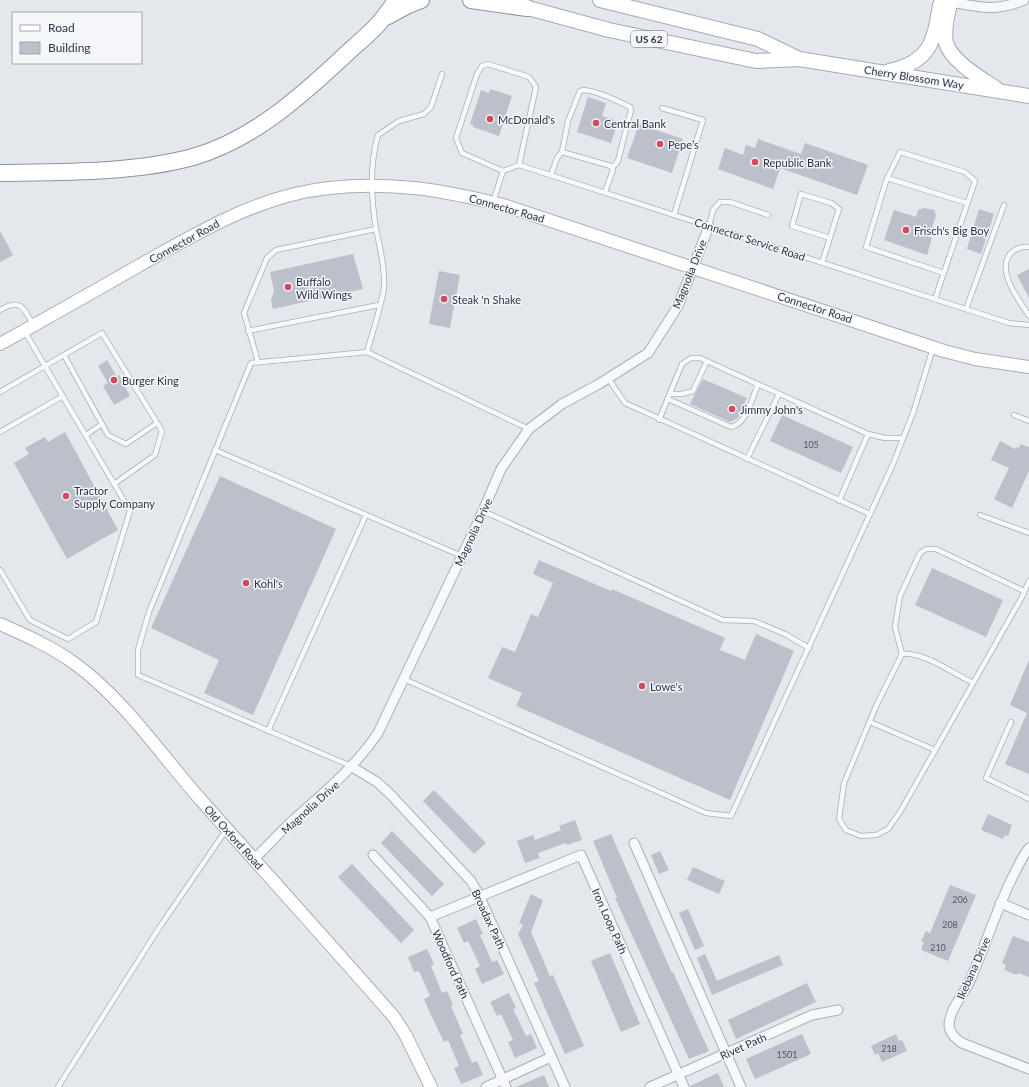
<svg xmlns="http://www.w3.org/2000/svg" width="1029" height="1087" font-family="Lato,sans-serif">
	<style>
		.building { fill: #bbc0ca }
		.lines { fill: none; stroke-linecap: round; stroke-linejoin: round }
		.lane-casing { stroke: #a9aeb7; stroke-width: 6 }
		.street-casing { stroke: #a9aeb7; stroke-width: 11 }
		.secondary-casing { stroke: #a9aeb7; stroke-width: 14 }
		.primary-casing { stroke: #a3abb8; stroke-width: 16 }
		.highway-casing { stroke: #8b94a3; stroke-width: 18 }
		.lane { stroke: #f7f8fa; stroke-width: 4.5 }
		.street { stroke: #f7f8fa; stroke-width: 9 }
		.secondary { stroke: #fff; stroke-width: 12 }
		.primary { stroke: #fff; stroke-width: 14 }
		.highway { stroke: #fff; stroke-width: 16 }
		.poi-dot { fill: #d1495b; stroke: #f4f6f9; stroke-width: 1.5 }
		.labels { text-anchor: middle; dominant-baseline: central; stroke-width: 3; stroke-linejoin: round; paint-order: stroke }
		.number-label { font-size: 9px; fill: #4f5766 }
		.shield { fill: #f4f6f9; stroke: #676e7b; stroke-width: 1 }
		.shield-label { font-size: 10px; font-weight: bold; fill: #2b3445 }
		.street-label { font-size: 11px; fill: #2b3445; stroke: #f4f6f9 }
		.poi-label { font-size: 11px; fill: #2b3445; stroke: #f4f6f9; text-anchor: start }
	</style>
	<rect width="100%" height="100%" fill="#e4e7ec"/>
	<g class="building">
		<polygon points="490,89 512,96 499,136 473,127 473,125 470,124 481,90 489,93"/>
		<polygon points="588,97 606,103 602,116 618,121 611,143 577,132"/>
		<polygon points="639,124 683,139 672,173 627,158"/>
		<polygon points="758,139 801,154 805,143 868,165 857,195 780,168 773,189 718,169 725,148 743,155 746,145 755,148"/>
		<polygon points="924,208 934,210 936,216 929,236 932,238 927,255 884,240 894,210 916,217 918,210"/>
		<polygon points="979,209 994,214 981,254 967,249"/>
		<polygon points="0,231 13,255 0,262"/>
		<polygon points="353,254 363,289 273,309 271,300 274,291 270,272"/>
		<polygon points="1029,269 1029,298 1017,275"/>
		<polygon points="439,271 460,275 450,328 429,324"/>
		<polygon points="107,360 117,377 119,375 130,396 114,405 103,386 108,383 98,366"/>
		<polygon points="703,379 747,398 738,418 730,422 690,404"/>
		<polygon points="782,415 853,447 841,473 770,441"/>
		<polygon points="65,432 118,530 67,559 14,463 29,454 25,448 45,437 48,442"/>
		<polygon points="1000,441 1015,449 1016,447 1019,448 1020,444 1029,447 1029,471 1012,508 994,499 1009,468 991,460"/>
		<polygon points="220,476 336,529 253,715 204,693 219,660 151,628"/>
		<polygon points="539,560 611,591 612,589 725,638 720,650 745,660 756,634 794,651 730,800 516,706 522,693 488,678 502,647 515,652 531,614 538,617 553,583 533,574"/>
		<polygon points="932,568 1003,600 986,637 915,605"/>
		<polygon points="1029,660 1029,774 1005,764 1027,713 1010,705"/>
		<polygon points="434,790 486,843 474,854 423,801"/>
		<polygon points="988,814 1012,825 1008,836 1005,835 1003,839 981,830"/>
		<polygon points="575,820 582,840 567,845 566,843 538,853 540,858 525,863 517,841 533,835 535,840 561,830 559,826"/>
		<polygon points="392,831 444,884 432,896 381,843"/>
		<polygon points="611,834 672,973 673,972 709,1051 689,1059 615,898 617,898 593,841"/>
		<polygon points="660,851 669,870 659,874 651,855"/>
		<polygon points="352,864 414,930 401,943 338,877"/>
		<polygon points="693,867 725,881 719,894 687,880"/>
		<polygon points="950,885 976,895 948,961 921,950 924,942 921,941 926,931 930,933"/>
		<polygon points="531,894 543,900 531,932 550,976 553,975 584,1046 565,1054 534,983 539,981 518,934 523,925 519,923"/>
		<polygon points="688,909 704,946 695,950 679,913"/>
		<polygon points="476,919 483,934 480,935 492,962 497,960 504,974 482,984 475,969 480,966 468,941 464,943 457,928"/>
		<polygon points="1013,936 1029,942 1029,977 1018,973 1017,975 1004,970 1006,965 1002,963"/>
		<polygon points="427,949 434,964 431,966 442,993 447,991 453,1005 451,1006 463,1034 460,1035 472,1063 477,1061 483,1075 461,1084 454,1068 459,1066 448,1040 444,1042 431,1015 424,999 430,996 419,971 414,972 408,957"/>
		<polygon points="610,953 640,1024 621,1032 591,961"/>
		<polygon points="705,954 717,981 779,955 783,965 712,995 697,958"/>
		<polygon points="807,983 816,1002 736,1039 728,1020"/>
		<polygon points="509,993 516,1008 513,1009 526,1036 531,1034 537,1048 515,1058 508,1042 513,1040 501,1014 497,1016 490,1002"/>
		<polygon points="802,1034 811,1054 755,1079 746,1059"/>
		<polygon points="896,1034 899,1041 902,1040 907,1051 882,1062 878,1053 875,1055 871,1046"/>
		<polygon points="718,1073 724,1087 690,1087 690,1086"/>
		<polygon points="544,1075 549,1087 516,1087"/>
	</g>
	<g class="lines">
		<defs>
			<g id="lane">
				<polyline points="662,108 703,120 674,215"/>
				<path d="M562,152l6,-31 12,-30c9,-4 40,11 50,16l1,3 -13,51 -6,7"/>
				<polyline points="503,171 462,153 456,138 477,74 482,66 488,64 529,77 536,87 519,165"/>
				<polyline points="551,175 557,158 562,152 611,166 613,170 605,192"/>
				<polyline points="887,178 967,203"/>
				<polyline points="493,202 503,171 519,165 1009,323 1029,325"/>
				<polyline points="709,226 713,210 720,202 730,202 768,215"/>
				<path d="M1029,247c-7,-1 -12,1 -17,5 -18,17 7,48 17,64"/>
				<polyline points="822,263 839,209 831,203 801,194 792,226 830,238"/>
				<polyline points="935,299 975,181 965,172 900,152 886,181 866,247 944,273"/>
				<polyline points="966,309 1004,205"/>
				<path d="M0,310c21,-12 24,-2 33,15"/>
				<polyline points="248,331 379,305"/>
				<path d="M367,352c5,-18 15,-48 17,-65 1,-19 -4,-39 -8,-58 -5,-31 -7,-63 2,-94l21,-14 25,-7 7,-7 11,-33"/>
				<polyline points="64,355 108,435 126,444 157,423"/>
				<polyline points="258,362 244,313 267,258 276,250 376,229"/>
				<polyline points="608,378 625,403 870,514"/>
				<polyline points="0,392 102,333 162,431 155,455 114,484"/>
				<polyline points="670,394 682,394 693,391 707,361"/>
				<path d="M668,399l63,28c16,-3 21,-29 27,-43"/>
				<polyline points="1014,415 1029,421"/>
				<polyline points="659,420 682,364 691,358 700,358 868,434 885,438 903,438"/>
				<polyline points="0,432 63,396"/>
				<polyline points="86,435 102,424"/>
				<polyline points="215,450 462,556"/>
				<polyline points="747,459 779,394"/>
				<polyline points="839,501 868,434"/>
				<polyline points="483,511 723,620 754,621 785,634 809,648"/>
				<polyline points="980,515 1029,533"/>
				<polyline points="0,570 30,620 68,639 96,622 130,511 25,332"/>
				<polyline points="902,654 895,627 900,596 920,553 926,549 936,549 1024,591"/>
				<polyline points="404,679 706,813 731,816 893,464 913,413 933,348"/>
				<path d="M973,683c-20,-10 -49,-31 -71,-29l-25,50 -33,79 -5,36 7,11 15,6 15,-1 12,-6 12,-17 122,-215 7,-16"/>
				<polyline points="870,722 935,750"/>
				<polyline points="1011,722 986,778 1029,799"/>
				<polyline points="268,731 366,515"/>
				<polyline points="351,766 138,675 138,650 149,612 251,363 367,352 529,429"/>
				<polyline points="58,1087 159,928 226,830"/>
			</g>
			<g id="street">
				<path d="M945,1c31,5 49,12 79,-1"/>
				<polyline points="352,767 377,782 391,795 471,881 479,895 565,1087"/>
				<polyline points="634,843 741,1087"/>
				<path d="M1029,848c-8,10 -12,21 -18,32 -16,34 -27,69 -42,103 -6,12 -19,26 -20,41 0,9 6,14 13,19l67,26"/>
				<polyline points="373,855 430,917 506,1087"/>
				<path d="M254,859c12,-11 23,-24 35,-35 32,-29 65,-55 89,-91l101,-213 22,-51 28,-40 33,-25 37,-20 49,-31 30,-47 31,-80"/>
				<polyline points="1000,903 1029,915"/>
				<polyline points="430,917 581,855 684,1087"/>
				<polyline points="486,1087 551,1057"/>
				<polyline points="650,1087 812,1015 838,1010"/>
			</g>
			<g id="secondary">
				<path d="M0,344c47,-26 93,-52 140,-79 59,-33 120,-70 189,-77 63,-7 113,2 174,17l441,146 31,8 54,8"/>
				<path d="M0,624c25,11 52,23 74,39 50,36 87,92 127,137 64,72 129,144 193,217l11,17 26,53"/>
			</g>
			<g id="primary">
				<polyline points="600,0 758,39 797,58"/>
				<path d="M950,2c-2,12 -7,28 -4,41 5,18 36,36 51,46"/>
				<polyline points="517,5 609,30 756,61 799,59 1029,96"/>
				<path d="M889,71c41,-9 45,-29 51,-66"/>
			</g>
			<g id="highway">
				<polyline points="471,0 527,8"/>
				<polyline points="388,16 408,5 421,0"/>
				<path d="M0,173c61,-1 135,0 193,-16 59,-17 106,-59 150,-100 12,-12 26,-22 37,-35 6,-7 11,-15 17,-22"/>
			</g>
		</defs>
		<use href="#lane" class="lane-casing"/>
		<use href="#street" class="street-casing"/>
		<use href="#secondary" class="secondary-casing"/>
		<use href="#primary" class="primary-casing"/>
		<use href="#highway" class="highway-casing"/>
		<use href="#lane" class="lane"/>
		<use href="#street" class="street"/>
		<use href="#secondary" class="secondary"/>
		<use href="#primary" class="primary"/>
		<use href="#highway" class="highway"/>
	</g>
	<g class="poi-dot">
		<circle cx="490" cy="119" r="4"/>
		<circle cx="596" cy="123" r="4"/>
		<circle cx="660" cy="144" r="4"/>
		<circle cx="755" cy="162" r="4"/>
		<circle cx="906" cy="230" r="4"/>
		<circle cx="288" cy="287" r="4"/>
		<circle cx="444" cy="299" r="4"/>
		<circle cx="114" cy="380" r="4"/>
		<circle cx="732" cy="409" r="4"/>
		<circle cx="66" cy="496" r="4"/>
		<circle cx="246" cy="583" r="4"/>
		<circle cx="642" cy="686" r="4"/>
	</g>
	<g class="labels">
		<g class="number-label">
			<text x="811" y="444">105</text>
			<text x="960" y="899">206</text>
			<text x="950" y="924">208</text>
			<text x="938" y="947">210</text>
			<text x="889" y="1048">218</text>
			<text x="787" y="1054">1501</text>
		</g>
		<rect class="shield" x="631" y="31" width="36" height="16" rx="3"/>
		<g class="shield-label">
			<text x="649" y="39">US 62</text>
		</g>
		<g class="street-label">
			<text transform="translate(914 77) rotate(9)">Cherry Blossom Way</text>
			<text transform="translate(507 208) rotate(16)">Connector Road</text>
			<text transform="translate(750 239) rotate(18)">Connector Service Road</text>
			<text transform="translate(184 241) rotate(-29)">Connector Road</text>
			<text transform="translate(689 274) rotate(-68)">Magnolia Drive</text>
			<text transform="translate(815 307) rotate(18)">Connector Road</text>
			<text transform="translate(473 532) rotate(-65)">Magnolia Drive</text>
			<text transform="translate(310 807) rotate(-42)">Magnolia Drive</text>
			<text transform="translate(234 837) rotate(48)">Old Oxford Road</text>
			<text transform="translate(489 919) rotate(65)">Broadax Path</text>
			<text transform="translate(610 921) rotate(66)">Iron Loop Path</text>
			<text transform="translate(451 964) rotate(66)">Woodford Path</text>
			<text transform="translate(973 968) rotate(-66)">Ikebana Drive</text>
			<text transform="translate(743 1046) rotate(-24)">Rivet Path</text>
		</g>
		<g class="poi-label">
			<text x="498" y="119">McDonald's</text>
			<text x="604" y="123">Central Bank</text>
			<text x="668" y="144">Pepe’s</text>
			<text x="763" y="162">Republic Bank</text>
			<text x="914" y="230">Frisch's Big Boy</text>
			<text x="296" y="281">Buffalo<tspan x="296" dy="13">Wild Wings</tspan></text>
			<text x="452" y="299">Steak 'n Shake</text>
			<text x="122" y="380">Burger King</text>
			<text x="740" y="409">Jimmy John's</text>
			<text x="74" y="490">Tractor<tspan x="74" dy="13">Supply Company</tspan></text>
			<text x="254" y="583">Kohl's</text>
			<text x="650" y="686">Lowe's</text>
		</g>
	</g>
	<rect x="12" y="12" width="130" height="52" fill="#f4f6f9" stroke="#a4a8b1"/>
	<rect x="20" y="25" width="20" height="6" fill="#ffffff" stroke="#a4a8b1"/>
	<text x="48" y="32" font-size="12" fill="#2b3445">Road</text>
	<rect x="20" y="42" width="20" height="12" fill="#bbc0ca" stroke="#a4a8b1"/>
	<text x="48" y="52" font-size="12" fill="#2b3445">Building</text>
</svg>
